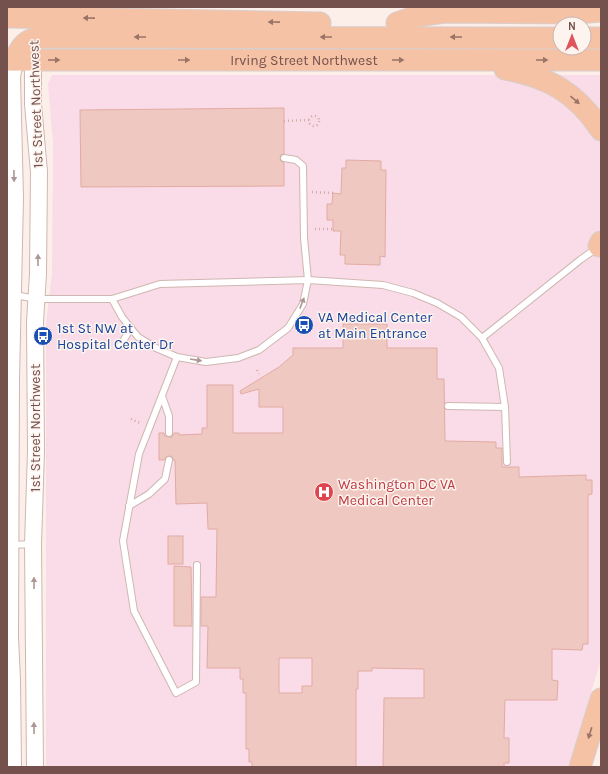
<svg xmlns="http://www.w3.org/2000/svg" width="608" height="774" font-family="Karla,sans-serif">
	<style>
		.medical { fill: #f9dce7 }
		.building { fill: #f0c8c2; stroke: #e2aaa3; fill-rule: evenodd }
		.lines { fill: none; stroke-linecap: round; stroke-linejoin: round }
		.service-casing { stroke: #cfb7b1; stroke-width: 8 }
		.tertiary-casing { stroke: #cfb7b1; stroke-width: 18 }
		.primary-casing { stroke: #d8cecd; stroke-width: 23 }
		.path { stroke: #d5aaa4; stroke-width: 2.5; stroke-dasharray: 1 3; stroke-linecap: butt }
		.service { stroke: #fff; stroke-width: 6 }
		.tertiary { stroke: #fff; stroke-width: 16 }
		.primary { stroke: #f6c2a5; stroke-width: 21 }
		.oneway { fill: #9c7367 }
		.oneway2 { fill: #ac9794 }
		.labels { text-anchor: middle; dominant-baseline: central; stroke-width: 3; stroke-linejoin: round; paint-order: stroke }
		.street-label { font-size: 14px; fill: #75514d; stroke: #fef4ef }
		.transit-label { font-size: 14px; fill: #164399; stroke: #fef4ef; text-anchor: start }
		.health-label { font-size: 14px; fill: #be3a42; stroke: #fef4ef; text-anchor: start }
	</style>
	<rect width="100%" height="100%" fill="#fcefe9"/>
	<polygon class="medical" points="52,75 601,75 601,660 568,767 46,767 46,324 52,273 53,144 48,84"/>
	<g class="building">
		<polygon points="284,108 284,154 281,155 280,158 281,161 284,163 284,186 81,187 80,110"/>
		<polygon points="346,160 381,161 381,170 386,170 385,257 380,256 380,265 345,264 345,255 340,255 341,231 333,231 333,220 327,220 327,204 332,204 333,193 341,194 342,168 346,168"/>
		<path d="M343,324h44v24h50v31h7l1,62 51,1v6h6v19h17v10l67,-2v5h6v14l-4,1v149h-5l-1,6 -30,-1v31l6,1 -1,19h-52l-1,38h5v25h-5v4h-121l1,-69h40v-29l-52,-1v3h-14v18h-2v78h-104v-5h-3v-13h-3v-56h-3v-14h-3v-11h-33l1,-42h-7v-29h15l1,-68h-9l-1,-26 -31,1 -1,-44h-2l-1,-3 -2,-1 -4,1 -2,3h-5v-27h5l1,3 4,1h3l2,-4h5v2l23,-1v-6h5v-43h26v48h50v-26h-24v-18l-18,5 -1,-3 39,-24 14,-12v-7h50zM279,658h33v28h-10v7h-23z"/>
		<rect x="168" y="536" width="15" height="28"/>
		<polygon points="174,566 191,567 192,626 174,626"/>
	</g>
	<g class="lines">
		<defs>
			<g id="service">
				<polyline points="15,295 36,299 112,299 160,284 308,280 383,285 413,293 437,303 461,317 482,338 499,368 505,407 507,462"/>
				<polyline points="112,299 122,317 138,337 156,348 177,357 206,362 238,358 259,350 288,328 303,304 308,280 304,238 303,166 296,160 284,158"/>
				<polyline points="482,338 580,260 597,248"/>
				<polyline points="120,346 131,328"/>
				<polyline points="177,357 139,454 123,541 134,611 176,693 196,682 197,565"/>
				<polyline points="162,396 169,416 169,433"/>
				<polyline points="448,406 505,407"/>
				<polyline points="129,506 149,494 165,479 169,460"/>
				<polyline points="11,545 33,544"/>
			</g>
			<g id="tertiary">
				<polyline points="33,49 33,104 39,172 38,274 35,322 36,451 33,544 35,767"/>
				<polyline points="13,767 12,680 10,637 11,380 15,198 12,77 15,60"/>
			</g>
			<g id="primary">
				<polyline points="7,17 320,23"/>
				<polyline points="397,23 417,16 444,12 577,13 601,11"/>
				<polyline points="584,38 601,38"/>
				<path id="s1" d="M7,60h594"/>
				<path d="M15,60c7,-18 14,-22 32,-23l513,1"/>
				<path d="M505,69c43,8 71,23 96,61"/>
				<polyline points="599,246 601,242"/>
				<polyline points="580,767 601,699"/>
			</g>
		</defs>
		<use href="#service" class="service-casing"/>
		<use href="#tertiary" class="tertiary-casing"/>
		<use href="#primary" class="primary-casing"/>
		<g class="path">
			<circle cx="314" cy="121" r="5"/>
			<polyline points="284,121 309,120"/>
			<polyline points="312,192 333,193"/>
			<polyline points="315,229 333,229"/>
			<polyline points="257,370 259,374"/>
			<polyline points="131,419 140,423"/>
		</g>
		<use href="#service" class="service"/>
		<use href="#tertiary" class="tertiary"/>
		<use href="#primary" class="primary"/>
	</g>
	<defs><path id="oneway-solid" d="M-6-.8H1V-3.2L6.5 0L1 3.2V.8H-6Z"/></defs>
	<g class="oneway">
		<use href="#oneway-solid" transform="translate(89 18) rotate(-179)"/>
		<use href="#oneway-solid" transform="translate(274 22) rotate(-179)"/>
		<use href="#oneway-solid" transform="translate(140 37) rotate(180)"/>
		<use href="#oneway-solid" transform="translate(326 37) rotate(180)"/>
		<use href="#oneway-solid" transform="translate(456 37) rotate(180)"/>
		<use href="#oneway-solid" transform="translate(54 60)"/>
		<use href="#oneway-solid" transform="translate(184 60)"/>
		<use href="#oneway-solid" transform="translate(398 60)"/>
		<use href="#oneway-solid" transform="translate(542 60)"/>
		<use href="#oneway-solid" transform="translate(575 100) rotate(40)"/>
		<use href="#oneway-solid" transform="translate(590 733) rotate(107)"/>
	</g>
	<g class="oneway2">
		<use href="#oneway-solid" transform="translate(14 176) rotate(89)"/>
		<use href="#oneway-solid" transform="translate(38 260) rotate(-90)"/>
		<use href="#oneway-solid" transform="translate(302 303) rotate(-69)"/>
		<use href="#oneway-solid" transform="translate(196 360) rotate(9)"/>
		<use href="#oneway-solid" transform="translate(34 583) rotate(-90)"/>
		<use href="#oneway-solid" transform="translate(34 728) rotate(-91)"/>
	</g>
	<defs>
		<symbol id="bus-disc" viewBox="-11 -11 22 22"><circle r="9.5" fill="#1a4fb4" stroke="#fef4ef"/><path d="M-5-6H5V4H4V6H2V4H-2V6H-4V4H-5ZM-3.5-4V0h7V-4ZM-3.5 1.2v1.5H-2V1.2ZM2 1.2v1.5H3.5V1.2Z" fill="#fff"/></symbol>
		<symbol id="hospital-disc" viewBox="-11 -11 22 22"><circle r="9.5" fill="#e0444e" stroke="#fef4ef"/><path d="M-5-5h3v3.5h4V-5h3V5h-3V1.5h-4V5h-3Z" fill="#fff"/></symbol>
	</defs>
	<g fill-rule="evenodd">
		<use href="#bus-disc" x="293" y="314" width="22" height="22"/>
		<use href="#bus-disc" x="32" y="325" width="22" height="22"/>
		<use href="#hospital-disc" x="313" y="481" width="22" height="22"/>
	</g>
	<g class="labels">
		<g class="street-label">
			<text stroke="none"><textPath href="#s1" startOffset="297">Irving Street Northwest</textPath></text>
			<text transform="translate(36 104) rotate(-92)">1st Street Northwest</text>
			<text transform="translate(35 428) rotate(-90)">1st Street Northwest</text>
		</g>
		<g class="transit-label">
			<text x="318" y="317">VA Medical Center<tspan x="318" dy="16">at Main Entrance</tspan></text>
			<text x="57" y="328">1st St NW at<tspan x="57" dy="16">Hospital Center Dr</tspan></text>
		</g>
		<g class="health-label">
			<text x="338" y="484">Washington DC VA<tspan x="338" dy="16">Medical Center</tspan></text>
		</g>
	</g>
	<rect width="608" height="774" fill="none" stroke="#75514d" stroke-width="16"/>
	<g transform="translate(572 36)"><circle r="19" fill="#fef4ef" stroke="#c7b3ae"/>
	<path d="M0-3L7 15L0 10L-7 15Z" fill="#df545a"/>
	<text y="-6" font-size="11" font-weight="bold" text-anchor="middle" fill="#75514d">N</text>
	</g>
</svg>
